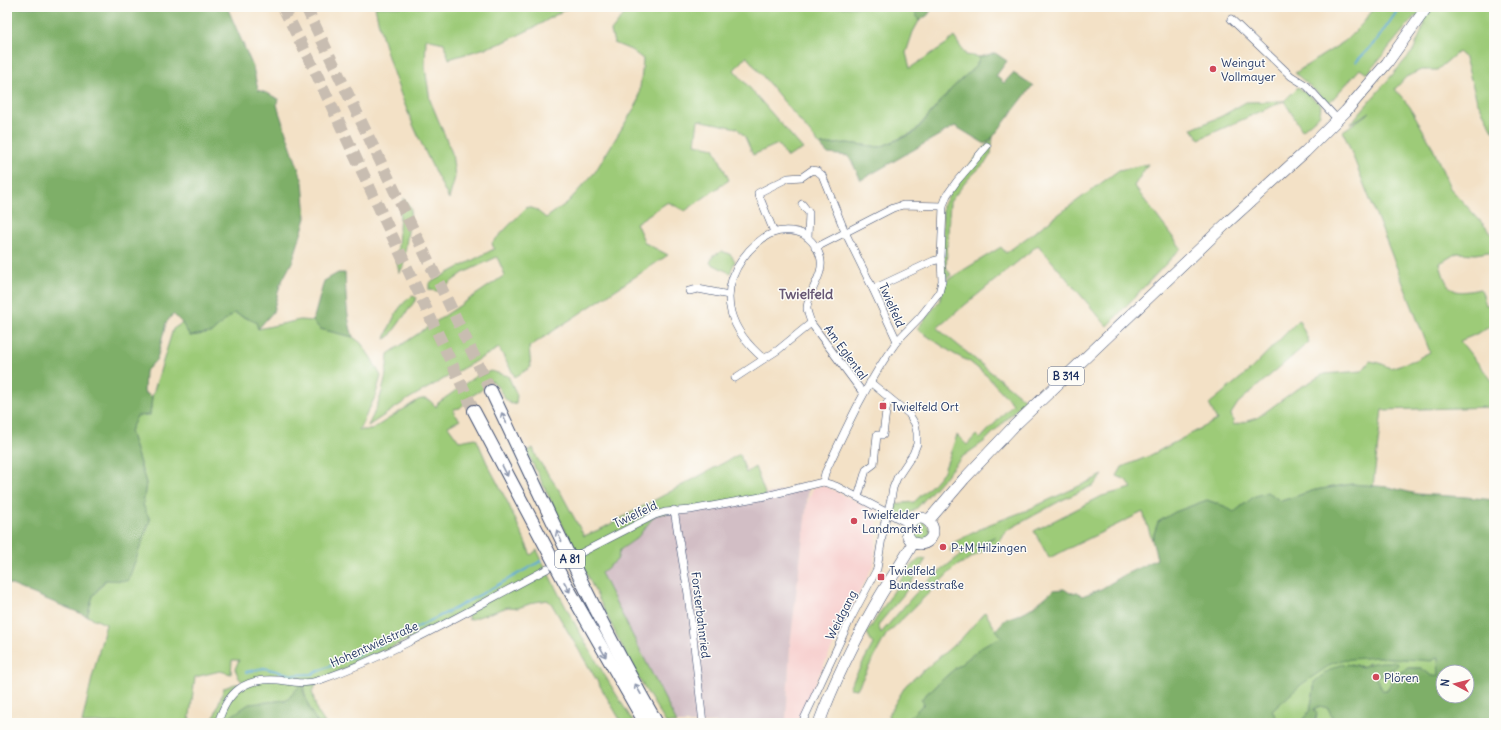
<svg xmlns="http://www.w3.org/2000/svg" width="1501" height="730" font-family="Delius,sans-serif">
	<style>
		.built { fill: #f7d0cf }
		.industrial { fill: #d2bec5 }
		.green { fill: #9dcb78; stroke: #5c7d6b }
		.forest { fill: #7eaf68; stroke: #4c6f63; fill-rule: evenodd }
		.lines { fill: none; stroke-linecap: round; stroke-linejoin: round }
		.stream { stroke: #61abd9; stroke-width: 2 }
		.motorway-tunnel { stroke: #c8bdb1; stroke-width: 12; stroke-dasharray: 12 6; stroke-linecap: butt }
		.minor-casing { stroke: #3b4a6e; stroke-width: 8 }
		.primary-casing { stroke: #3b4a6e; stroke-width: 12 }
		.motorway-casing { stroke: #3b4a6e; stroke-width: 14 }
		.minor { stroke: #fff; stroke-width: 7 }
		.primary { stroke: #fff; stroke-width: 11 }
		.motorway { stroke: #fff; stroke-width: 12 }
		.oneway { stroke: #8d97ae }
		.poi-dot { fill: #d1495b; stroke: #fdfcf7; stroke-width: 1.5 }
		.labels { text-anchor: middle; dominant-baseline: central; stroke-width: 3; stroke-linejoin: round; paint-order: stroke }
		.shield { fill: #fdfcf7; stroke: #5f6c8c; stroke-width: 1 }
		.shield-label { font-size: 11px; font-weight: bold; fill: #1b2f5e }
		.poi-label { font-size: 12px; fill: #1b2f5e; stroke: #fdfcf7; text-anchor: start }
		.street-label { font-size: 12px; fill: #1b2f5e; stroke: #fdfcf7 }
		.quarter-label { font-size: 14px; font-weight: bold; fill: #675874; stroke: #fdfcf7 }
	</style>
	<rect width="100%" height="100%" fill="#fdfcf7"/>
	<filter id="ink" filterUnits="userSpaceOnUse"><feTurbulence type="fractalNoise" baseFrequency=".025" numOctaves="2"/><feDisplacementMap in="SourceGraphic" scale="8" xChannelSelector="R" yChannelSelector="G"/><feConvolveMatrix kernelMatrix="1 2 1 2 8 2 1 2 1" color-interpolation-filters="sRGB"/></filter>
	<filter id="wash" filterUnits="userSpaceOnUse"><feTurbulence type="fractalNoise" baseFrequency=".012" numOctaves="4" result="noise"/><feDisplacementMap in="SourceGraphic" scale="16" xChannelSelector="R" yChannelSelector="G"/><feGaussianBlur stdDeviation="0.9" result="paint"/><feColorMatrix in="noise" values="0 0 0 0 0 0 0 0 0 0 0 0 0 0 0 0 0 1.4 0 .05"/><feComposite in="paint" operator="in"/></filter>
	<g filter="url(#wash)">
		<rect width="100%" height="100%" fill="#f3e1c6"/>
		<polygon class="built" points="823,485 878,512 874,564 849,613 796,723 786,723 790,646 807,504 813,488"/>
		<polygon class="industrial" points="809,486 790,646 786,723 677,723 601,573 617,560 620,551 637,538 655,515"/>
		<g class="green">
			<path d="M375,7h194l-32,19 -35,17 -53,16 -5,-16 -18,-4 -1,28 5,33 22,53 3,24 -6,22c-32,-60 -60,-125 -74,-192z"/>
			<path d="M630,7h283l6,14 -6,11 -7,21 4,15 36,-24 8,-7 12,18 14,2 -4,9 -23,21 -39,45 -34,15 -33,-4 -27,2 -74,-89 -12,14 69,79 -16,8 -9,-13 -25,11 -8,-18 -8,-9 -39,-8 -3,24 19,4 15,32 -44,31 -17,-9 -32,21 9,20 23,12 -139,92 2,20 -16,10 -16,-29 -89,50 -42,28c13,-27 18,-42 20,-72l117,-79 -8,-18 -34,16 -24,18 -10,-1v-7l65,-34 -2,-6 35,-36 8,2 11,9 22,-16 27,-30 43,-70 4,-30 1,-13 -12,-9 -17,-7 -3,-12z"/>
			<path d="M1375,7h119v125l-17,-31 -12,-43 -7,-6 -21,18h-16l-15,7 -11,12 15,18 22,39 18,42 44,48v24l-6,-8 -12,2 -19,-1 -17,10c2,9 6,25 16,28 6,2 18,-1 25,-2l5,16 8,1v19l-22,11 -12,5 34,42v24l-112,3 -9,76 -21,-2 -37,6 -34,11 -37,3 -10,9 -10,-7 -17,-6 -32,12 -17,10 -6,18 -9,-28 -94,46 -15,-27 68,-35 30,-8 -6,-8 -9,-4 5,-9 27,-11 68,-36 -8,-16 39,-32 51,-52 10,22 -71,61 -7,11 3,11 23,-7 37,-27 30,-17 38,-3 8,-10 10,2 10,5 25,-8 15,-8 -87,-221 27,-19 -20,12 63,-73 12,-28 -10,-7 -48,58 -7,-5 -31,34 -34,-30 50,-32 18,-18z"/>
			<polygon points="1298,87 1321,105 1320,115 1302,130 1284,101 1199,139 1192,129 1222,116 1246,102 1284,101"/>
			<polygon points="993,137 991,154 986,162 968,179 950,202 946,267 951,275 942,281 943,206 957,181"/>
			<polygon points="1148,164 1134,186 1181,248 1107,326 1038,245 937,328 1025,400 985,441 962,457 917,508 903,518 894,512 893,504 914,502 934,483 944,471 957,435 967,445 976,435 980,439 1013,404 987,376 970,362 954,354 917,329 940,300 944,282 1001,247 1006,253 1119,170"/>
			<polygon points="404,198 411,209 403,267 399,273 397,262 400,212"/>
			<polygon points="722,251 731,255 735,261 730,273 710,263 713,256"/>
			<path d="M413,296l4,2 -28,39 -4,2c5,-14 13,-36 28,-43z"/>
			<path d="M234,313l22,9 2,7 42,-9 13,1 7,8 33,8 8,6 10,15 10,18 -6,21 -16,33h12l47,-30c9,-3 12,0 18,7l2,-4 38,-27 15,-5 17,5 9,19 -1,8 -5,1c-10,-7 -9,-15 -19,-23l-12,10 -7,4 -13,13 -6,1v4l6,7 -12,6 11,15 17,-3 11,25 22,42 22,50 6,-5c28,60 62,117 97,173h-12l-71,-120 -4,-3 -12,2 -17,6 -10,-1 -39,13 -2,-8 -148,69 -7,10 5,20 8,12h-7c-9,-12 -13,-25 -15,-39l-16,16 -17,2 -39,14 -7,7h-12l12,-35 11,-4 10,1 -6,-7 -4,-9 4,-9h-7l-1,14 -11,-3 -25,6 -6,46h-107l10,-45 14,-54 -19,-8 6,-20 54,-67 3,-9 -7,-15 3,-22 -16,-52 7,-15 13,-1 2,-18 21,-68 9,-6 8,13 21,-3z"/>
			<polygon points="533,448 537,458 561,493 584,536 603,528 740,454 746,473 755,467 766,496 655,515 637,538 620,550 617,560 601,573 677,723 666,723 634,671 527,452"/>
			<polygon points="1103,475 1094,485 1060,501 1006,531 999,542 955,567 886,635 857,689 849,688 873,644 867,633 908,569 920,559 926,559 904,594 878,625 881,633 915,594 935,575 958,557 996,536 962,552 950,551 953,543 990,524 1025,511"/>
			<circle cx="920" cy="532" r="10"/>
			<polygon points="985,612 996,630 1003,637 986,644 952,671 921,699 925,704 903,723 891,723 888,715 906,685 961,639"/>
			<path d="M1378,657l28,2 31,-1h1l1,18h-7l-11,-8h-13l-14,8 -7,15h-4l-8,-15 18,-6 -24,-7 -7,4 -11,-3 -37,18v8l-4,20 -10,13h-20l-8,-12c17,-16 38,-38 60,-48 13,-6 32,-5 46,-6z"/>
			<polygon points="1320,706 1328,708 1334,721 1338,723 1314,723 1317,717 1314,709"/>
		</g>
		<g class="forest">
			<polygon points="7,7 227,7 253,67 258,90 269,94 278,99 277,104 279,112 303,182 306,218 293,260 280,285 273,312 258,329 256,322 234,313 211,333 190,336 182,323 173,314 166,323 157,359 145,372 144,392 152,397 150,415 137,416 130,431 146,483 143,505 150,520 128,581 105,580 93,596 87,616 7,583"/>
			<polygon points="913,7 933,7 928,15 919,21"/>
			<polygon points="995,53 1007,61 996,76 1004,83 1013,73 1033,85 993,137 985,144 955,126 861,180 849,156 828,154 820,145 847,143 880,147 914,133 953,87 976,66 980,57"/>
			<path d="M338,273h7c1,22 1,43 8,64l-33,-8 -7,-8 11,-40z"/>
			<path d="M1352,484l36,3 29,7 49,3 28,3v223h-156l-4,-2 -6,-13 -8,-2 -6,3 3,5 -3,9h-14l10,-13 4,-20v-8c17,-14 26,-22 48,-15 12,-6 22,-5 35,-5l1,3c-4,4 -18,11 -23,11l8,15h4l7,-15 14,-8h13l11,8 7,-1 -1,-17h-1l-6,3 -53,-4 -27,2 -18,4 -31,21 -30,27 8,12h-377l21,-19 -3,-5 31,-28 34,-27 16,-7 -6,-7c12,-15 10,-10 26,-17 11,-5 23,-15 31,-23l11,-1 6,4 8,-1 4,4 19,-7 25,-15 31,-15 -5,-19 6,-18 17,-10 32,-12 17,6 10,6 21,-16 12,-4 14,9 34,-11zM1443,672h24v24h-24z"/>
			<path d="M302,683c3,15 7,28 16,40h-94l7,-7 18,-12 38,-4z"/>
		</g>
		<g class="lines">
			<g class="stream">
				<polyline points="1356,62 1377,40 1400,7"/>
				<polyline points="246,672 264,668 293,675 312,674 400,636 456,608 541,561"/>
			</g>
		</g>
	</g>
	<g filter="url(#ink)">
		<g class="lines">
			<g class="motorway-tunnel">
				<polyline points="283,7 317,75 474,411"/>
				<polyline points="306,7 491,391"/>
			</g>
			<defs>
				<g id="minor">
					<polyline points="1231,19 1291,76 1307,86 1337,119"/>
					<polyline points="802,204 809,213 808,237"/>
					<path d="M774,232l-16,-39 30,-15 14,-1 10,-7 5,1 5,4 23,57 28,57 24,52c-30,41 -51,87 -72,132l-2,9"/>
					<polyline points="815,248 893,208 903,205 943,206"/>
					<polyline points="873,289 933,261 941,259"/>
					<polyline points="689,291 698,289 729,295"/>
					<path d="M811,323c-1,-5 -4,-10 -4,-15 1,-18 19,-34 13,-52 -2,-6 -7,-14 -12,-18 -7,-8 -25,-9 -35,-5 -11,4 -23,15 -30,25 -27,38 -12,73 21,101l14,-9 33,-27 52,70"/>
					<polyline points="897,341 921,316 939,293 942,281 941,259 943,206 947,195 957,181 987,146"/>
					<polyline points="735,378 764,359"/>
					<polyline points="858,497 866,470 874,464 877,435 883,435 887,403"/>
					<polyline points="674,510 688,594 703,723"/>
					<polyline points="577,555 655,515 665,512 690,510 766,496 823,482 836,486 909,524"/>
					<path d="M218,723c9,-31 27,-46 60,-43 15,2 28,5 42,0 78,-27 154,-73 227,-111"/>
					<polyline points="802,723 850,620 877,569 884,525 891,499 893,488 897,478 913,454 917,444 917,433 915,424 909,414 870,382"/>
				</g>
				<g id="primary">
					<circle cx="920" cy="531" r="13"/>
					<polyline points="928,521 964,479 1015,425 1228,222 1305,152 1346,111 1387,63 1427,7"/>
					<path d="M819,723c16,-44 37,-85 60,-125 11,-19 24,-36 34,-55"/>
				</g>
				<g id="motorway">
					<path d="M491,391c53,112 104,225 166,332"/>
					<polyline points="474,411 564,581 645,723"/>
				</g>
			</defs>
			<use href="#minor" class="minor-casing"/>
			<use href="#primary" class="primary-casing"/>
			<use href="#motorway" class="motorway-casing"/>
			<use href="#minor" class="minor"/>
			<use href="#primary" class="primary"/>
			<use href="#motorway" class="motorway"/>
		</g>
		<defs><path id="oneway-shaft" d="M-6 0H5M1.5-3L5.5 0L1.5 3" fill="none" stroke-width="1.6" stroke-linecap="round" stroke-linejoin="round"/></defs>
		<g class="oneway">
			<use href="#oneway-shaft" transform="translate(504 418) rotate(-115)"/>
			<use href="#oneway-shaft" transform="translate(505 471) rotate(63)"/>
			<use href="#oneway-shaft" transform="translate(559 536) rotate(-115)"/>
			<use href="#oneway-shaft" transform="translate(567 587) rotate(61)"/>
			<use href="#oneway-shaft" transform="translate(603 652) rotate(60)"/>
			<use href="#oneway-shaft" transform="translate(638 689) rotate(-119)"/>
		</g>
	</g>
	<g class="poi-dot">
		<circle cx="1213" cy="69" r="4"/>
		<rect x="879" y="402" width="8" height="8" rx="2"/>
		<circle cx="854" cy="521" r="4"/>
		<circle cx="943" cy="547" r="4"/>
		<rect x="877" y="573" width="8" height="8" rx="2"/>
		<circle cx="1376" cy="677" r="4"/>
	</g>
	<g class="labels">
		<g class="shield">
			<rect x="1048" y="367" width="36" height="18" rx="3"/>
			<rect x="555" y="550" width="30" height="18" rx="3"/>
		</g>
		<g class="shield-label">
			<text x="1066" y="376">B 314</text>
			<text x="570" y="559">A 81</text>
		</g>
		<g class="poi-label">
			<text x="1221" y="62">Weingut<tspan x="1221" dy="14">Vollmayer</tspan></text>
			<text x="891" y="406">Twielfeld Ort</text>
			<text x="862" y="514">Twielfelder<tspan x="862" dy="14">Landmarkt</tspan></text>
			<text x="951" y="547">P+M Hilzingen</text>
			<text x="889" y="570">Twielfeld<tspan x="889" dy="14">Bundesstraße</tspan></text>
			<text x="1384" y="677">Plören</text>
		</g>
		<g class="street-label">
			<text transform="translate(892 305) rotate(66)">Twielfeld</text>
			<text transform="translate(846 352) rotate(54)">Am Eglental</text>
			<text transform="translate(635 514) rotate(-25)">Twielfeld</text>
			<text transform="translate(701 615) rotate(83)">Forsterbahnried</text>
			<text transform="translate(841 615) rotate(-63)">Weidgang</text>
			<text transform="translate(374 644) rotate(-24)">Hohentwielstraße</text>
		</g>
		<g class="quarter-label">
			<text x="806" y="294">Twielfeld</text>
		</g>
	</g>
	<rect width="1501" height="730" fill="none" stroke="#fdfcf7" stroke-width="24"/>
	<g transform="translate(1455 684) rotate(277)"><circle r="19" fill="#fdfcf7" stroke="#a3aaba"/>
	<path d="M0-3L7 15L0 10L-7 15Z" fill="#d1495b"/>
	<text y="-6" font-size="11" font-weight="bold" text-anchor="middle" fill="#1b2f5e">N</text>
	</g>
</svg>
